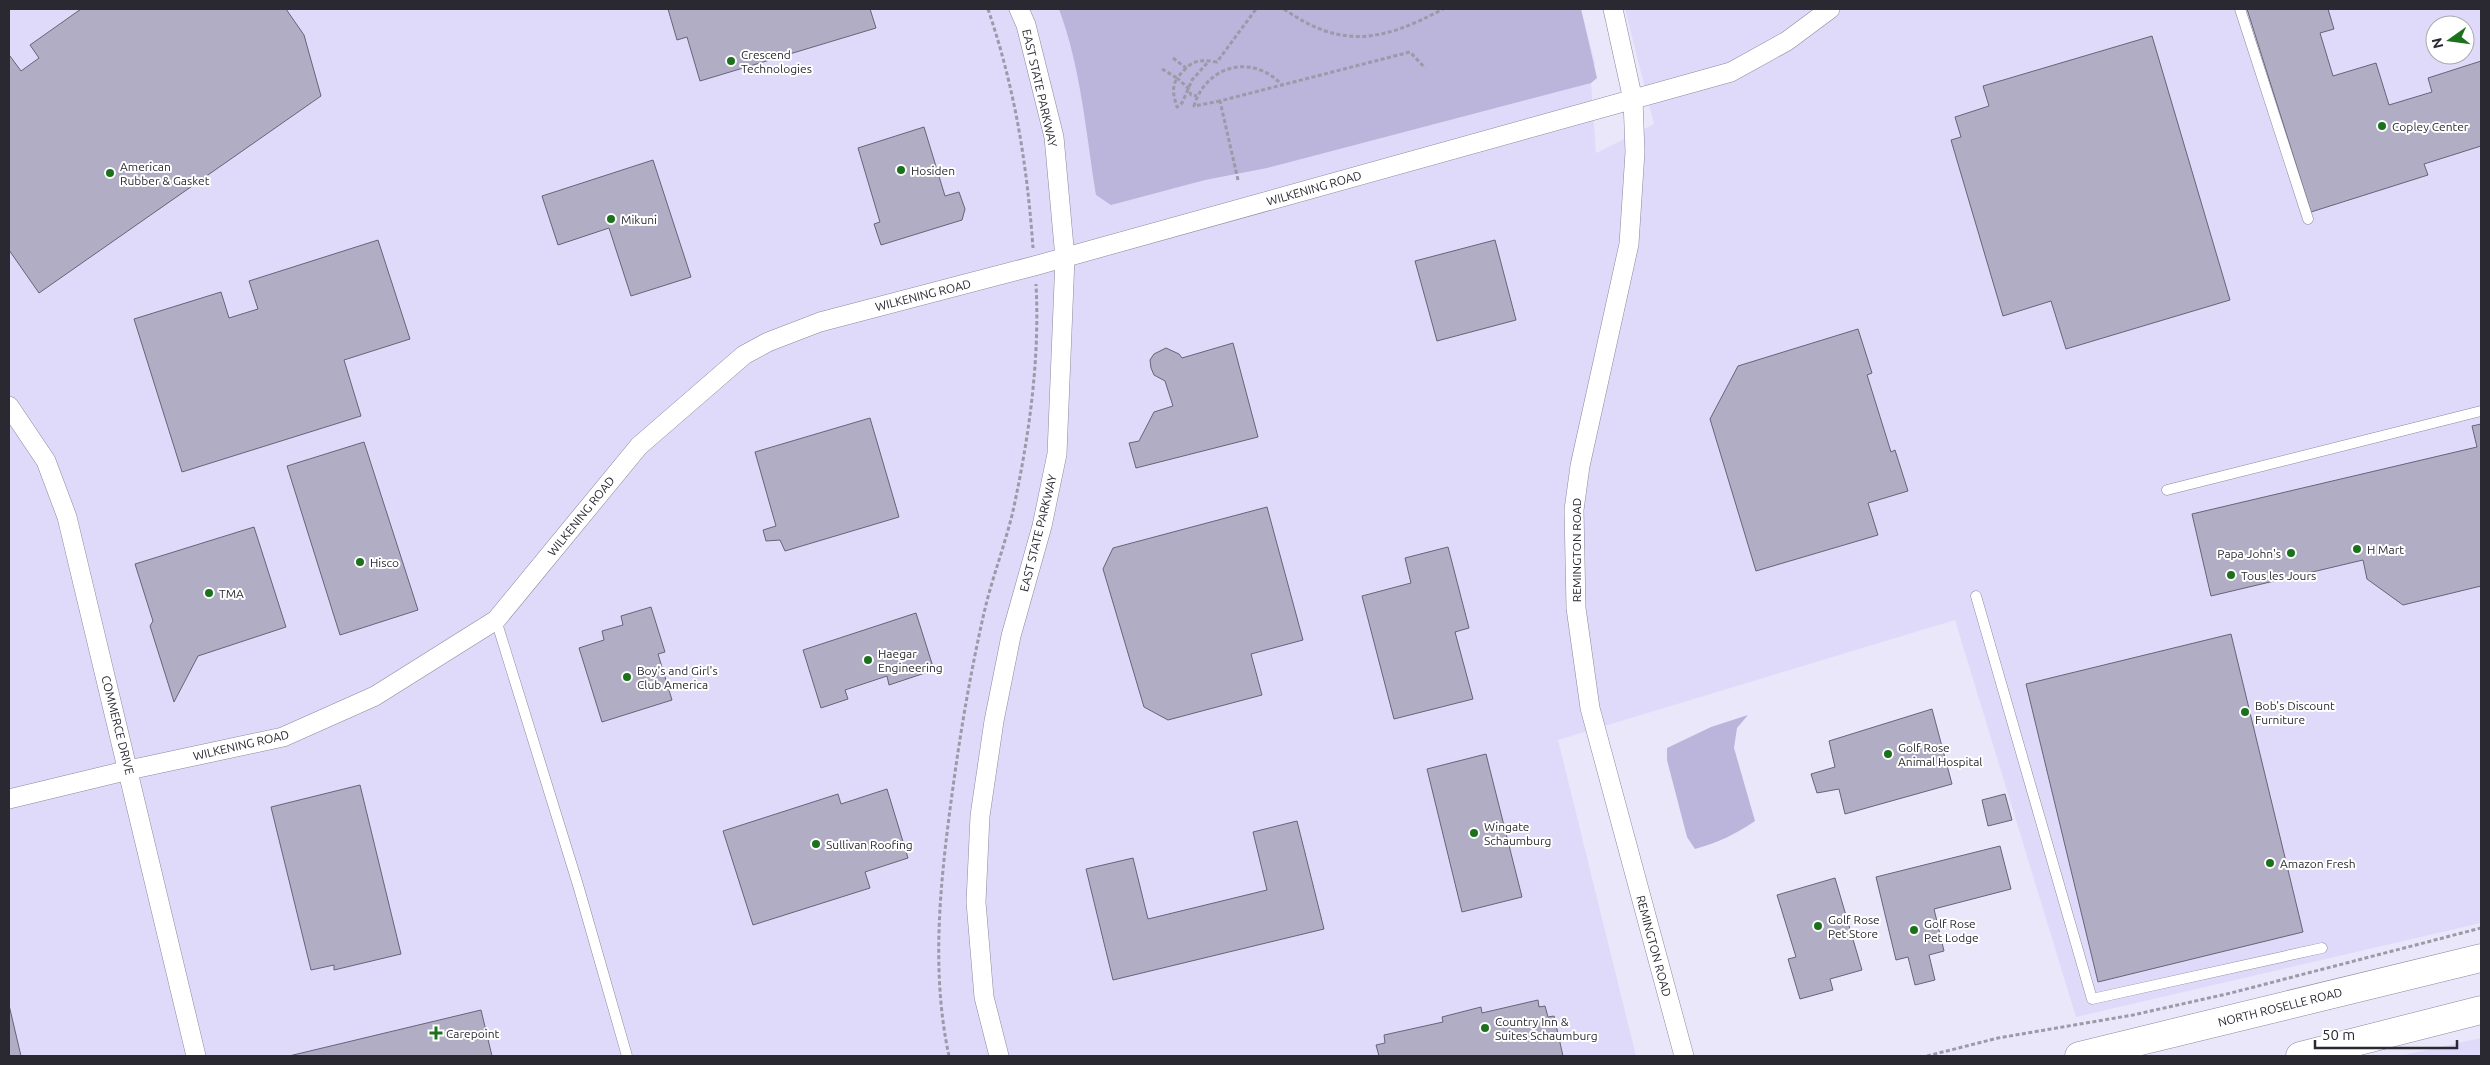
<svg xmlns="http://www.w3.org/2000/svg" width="2490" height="1065" font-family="Ubuntu,sans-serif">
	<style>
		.built { fill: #dfdaf9; fill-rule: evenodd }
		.green { fill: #bbb4db }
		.building { fill: #b1adc4; stroke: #676378 }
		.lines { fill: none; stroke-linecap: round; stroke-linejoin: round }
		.service-casing { stroke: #8c889e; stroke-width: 11 }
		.minor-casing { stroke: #8c889e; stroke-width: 20 }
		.secondary-casing { stroke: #8c889e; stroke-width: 29 }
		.path { stroke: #9c99a9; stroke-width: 3; stroke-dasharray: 4 2.5; stroke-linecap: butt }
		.service { stroke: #fff; stroke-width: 10 }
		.minor { stroke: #fff; stroke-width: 19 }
		.secondary { stroke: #fff; stroke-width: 28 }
		.poi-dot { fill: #1b711c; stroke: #fff; stroke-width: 2 }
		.labels { text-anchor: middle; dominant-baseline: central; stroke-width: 4; stroke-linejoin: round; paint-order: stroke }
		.poi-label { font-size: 12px; fill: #2a2932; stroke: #fff; text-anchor: start }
		.street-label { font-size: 12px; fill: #2a2932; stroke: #fff }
	</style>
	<rect width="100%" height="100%" fill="#eae7fb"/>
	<g class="built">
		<path d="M9,9h1572l14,54 -4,20 5,70 58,-29 -29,-115h856v914l-405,94 -121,-397 -397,120 78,316h-1627zM2435,25h30v30h-30z"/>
		<polygon points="2481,1038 2481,1056 2399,1056"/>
	</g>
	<g class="green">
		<path d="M1059,9h522l16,69 -6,5 -324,85 -62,12 -94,25 -15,-10c-10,-62 -15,-127 -37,-186z"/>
		<path d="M1748,715l-11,13 -3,20 21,73c-19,13 -38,22 -60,28l-8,-12 -20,-77v-12l44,-21z"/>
	</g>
	<g class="building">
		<polygon points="81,9 286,9 304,35 321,96 39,293 9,250 9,57 10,56 21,71 39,58 30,45"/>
		<polygon points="668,9 870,9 876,28 700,81 687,37 677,40"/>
		<polygon points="2247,9 2328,9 2334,29 2320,33 2333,76 2376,63 2389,105 2432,92 2428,78 2481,61 2481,146 2424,164 2428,175 2311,212"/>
		<polygon points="2152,36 2230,300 2066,349 2051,301 2003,316 1951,140 1961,137 1955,117 1989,106 1983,86"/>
		<polygon points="924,127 945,196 959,192 965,209 962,220 881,245 874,224 880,222 858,148"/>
		<polygon points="653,160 691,277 631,296 609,228 558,245 542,196"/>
		<polygon points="378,240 410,339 344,360 361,416 182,472 134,319 221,292 229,318 258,309 249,281"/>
		<polygon points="1495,240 1516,320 1437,341 1415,261"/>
		<polygon points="1858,329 1872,373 1867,375 1891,452 1895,450 1908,491 1868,503 1878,535 1756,571 1710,419 1738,366"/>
		<polygon points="1233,343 1258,437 1136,468 1129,443 1139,441 1154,412 1173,406 1165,381 1154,375 1151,368 1150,360 1154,354 1166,348 1179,354 1182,358"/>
		<polygon points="870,418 899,517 785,551 780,540 766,541 763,530 776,526 755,452"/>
		<polygon points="2481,424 2481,586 2403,605 2367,579 2363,560 2211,596 2192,514 2477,447 2472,426"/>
		<polygon points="364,442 418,610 340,635 287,466"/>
		<polygon points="1267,507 1303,640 1251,654 1262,695 1168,720 1144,707 1103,569 1113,548"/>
		<polygon points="254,527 286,627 198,656 174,702 150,626 153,621 135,564"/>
		<polygon points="1448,547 1469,628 1455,632 1473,699 1394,719 1362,596 1411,583 1405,558"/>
		<polygon points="651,607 665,652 658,654 672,700 602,722 579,648 604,640 602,631 623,625 621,616"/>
		<polygon points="916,613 934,670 889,685 887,676 845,690 848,699 821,708 803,650"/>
		<polygon points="2231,634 2303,932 2098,982 2026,684"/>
		<polygon points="1932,709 1952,784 1845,814 1839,789 1817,793 1811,774 1835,767 1829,741"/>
		<polygon points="1486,754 1522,897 1462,912 1427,769"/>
		<polygon points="360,785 401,954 334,970 334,965 311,970 271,807"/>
		<polygon points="887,789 908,858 865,872 870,888 753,925 723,831 838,794 841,804"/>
		<polygon points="2005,794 2012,820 1988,826 1982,800"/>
		<polygon points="1297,821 1324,929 1113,980 1086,869 1133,858 1148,919 1267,890 1253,832"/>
		<polygon points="2000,846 2011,889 1934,909 1944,951 1929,955 1935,980 1915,985 1908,957 1896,960 1876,877"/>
		<polygon points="1835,878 1862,970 1830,979 1833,990 1800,999 1788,959 1796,957 1777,895"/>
		<polygon points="1538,1000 1539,1007 1545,1006 1548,1017 1554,1016 1563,1056 1379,1056 1376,1045 1385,1043 1384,1035 1443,1022 1442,1017 1481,1007 1482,1013"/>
		<polygon points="9,1005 21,1056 9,1056"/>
		<polygon points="481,1010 492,1056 289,1056"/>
	</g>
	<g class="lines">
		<defs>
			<g id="service">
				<polyline points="2240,9 2308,219"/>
				<polyline points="2167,490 2481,411"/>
				<polyline points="1976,596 2092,999 2322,948"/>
				<polyline points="496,620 578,885 627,1056"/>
			</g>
			<g id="minor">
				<polyline points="1613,9 1633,100 1635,152 1629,244 1580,466 1574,510 1576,608 1590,708 1684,1056"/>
				<polyline points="9,406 46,461 67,517 196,1056"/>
				<polyline points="9,799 129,770 283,737 375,696 496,620 639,446 744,355 768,342 820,322 1034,266 1731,72 1787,41 1830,9"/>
				<polyline points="999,1056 984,997 976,902 980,816 994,721 1011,636 1042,526 1057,454 1065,258 1054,137 1026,25 1019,9"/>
			</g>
			<g id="secondary">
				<polyline points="2079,1056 2481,958"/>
				<polyline points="2300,1056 2481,1010"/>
			</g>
		</defs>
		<use href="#service" class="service-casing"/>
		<use href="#minor" class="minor-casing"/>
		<use href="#secondary" class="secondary-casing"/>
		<g class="path">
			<path d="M988,9c27,80 39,155 45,239"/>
			<path d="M1284,9c58,41 99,32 159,0"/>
			<path d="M1173,58l13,10c10,-9 18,-8 31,-6l39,-53"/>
			<polyline points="1186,68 1177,78 1188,88 1191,95 1197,96"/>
			<path d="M1162,69l15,9c-6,10 -3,19 0,29l5,-4 10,-23 17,-19"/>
			<path d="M1220,101l-26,5c12,-41 59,-53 88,-21"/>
			<polyline points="1238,180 1220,101 1410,52 1425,68"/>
			<path d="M949,1056c-19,-88 -8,-181 4,-269 8,-59 18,-117 31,-174 8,-35 21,-68 29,-102 16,-74 27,-151 23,-227"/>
			<polyline points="1927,1056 1998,1038 2133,1015 2231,993 2481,928"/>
		</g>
		<use href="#service" class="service"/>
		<use href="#minor" class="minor"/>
		<use href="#secondary" class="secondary"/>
	</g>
	<g class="poi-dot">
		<circle cx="731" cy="61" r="5"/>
		<circle cx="2382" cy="126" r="5"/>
		<circle cx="901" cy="170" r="5"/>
		<circle cx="110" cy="173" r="5"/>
		<circle cx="611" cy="219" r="5"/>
		<circle cx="2357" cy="549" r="5"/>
		<circle cx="2291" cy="553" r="5"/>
		<circle cx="360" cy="562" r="5"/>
		<circle cx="2231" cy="575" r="5"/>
		<circle cx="209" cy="593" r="5"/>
		<circle cx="868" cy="660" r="5"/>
		<circle cx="627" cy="677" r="5"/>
		<circle cx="2245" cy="712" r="5"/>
		<circle cx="1888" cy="754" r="5"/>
		<circle cx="1474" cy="833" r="5"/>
		<circle cx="816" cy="844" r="5"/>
		<circle cx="2270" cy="863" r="5"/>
		<circle cx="1818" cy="926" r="5"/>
		<circle cx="1914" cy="930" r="5"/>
		<circle cx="1485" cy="1028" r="5"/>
		<path d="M433.5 1025.5h5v5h5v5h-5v5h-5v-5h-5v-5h5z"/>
	</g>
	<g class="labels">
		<g class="poi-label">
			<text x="741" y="54">Crescend<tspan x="741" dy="14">Technologies</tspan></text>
			<text x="2392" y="126">Copley Center</text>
			<text x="120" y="166">American<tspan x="120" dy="14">Rubber &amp; Gasket</tspan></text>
			<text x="911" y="170">Hosiden</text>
			<text x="621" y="219">Mikuni</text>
			<text x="2367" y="549">H Mart</text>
			<text x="2281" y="553" text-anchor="end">Papa John's</text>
			<text x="370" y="562">Hisco</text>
			<text x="2241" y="575">Tous les Jours</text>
			<text x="219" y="593">TMA</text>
			<text x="878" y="653">Haegar<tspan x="878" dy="14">Engineering</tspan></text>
			<text x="637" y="670">Boy's and Girl's<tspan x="637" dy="14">Club America</tspan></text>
			<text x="2255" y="705">Bob's Discount<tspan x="2255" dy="14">Furniture</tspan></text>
			<text x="1898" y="747">Golf Rose<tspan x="1898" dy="14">Animal Hospital</tspan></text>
			<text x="1484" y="826">Wingate<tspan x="1484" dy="14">Schaumburg</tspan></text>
			<text x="826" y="844">Sullivan Roofing</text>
			<text x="2280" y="863">Amazon Fresh</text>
			<text x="1828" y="919">Golf Rose<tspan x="1828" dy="14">Pet Store</tspan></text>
			<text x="1924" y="923">Golf Rose<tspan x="1924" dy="14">Pet Lodge</tspan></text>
			<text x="1495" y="1021">Country Inn &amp;<tspan x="1495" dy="14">Suites Schaumburg</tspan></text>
			<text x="446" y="1033">Carepoint</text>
		</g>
		<g class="street-label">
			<text transform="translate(1040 88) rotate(77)">EAST STATE PARKWAY</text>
			<text transform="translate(1314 188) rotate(-16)">WILKENING ROAD</text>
			<text transform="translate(923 295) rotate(-14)">WILKENING ROAD</text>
			<text transform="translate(581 516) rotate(-51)">WILKENING ROAD</text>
			<text transform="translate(1038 533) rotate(-76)">EAST STATE PARKWAY</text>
			<text transform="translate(1576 550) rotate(-90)">REMINGTON ROAD</text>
			<text transform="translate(118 725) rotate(76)">COMMERCE DRIVE</text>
			<text transform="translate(241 745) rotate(-13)">WILKENING ROAD</text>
			<text transform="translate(1654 946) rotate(75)">REMINGTON ROAD</text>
			<text transform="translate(2280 1007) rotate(-14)">NORTH ROSELLE ROAD</text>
		</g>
	</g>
	<rect width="2490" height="1065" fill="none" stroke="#2a2932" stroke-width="20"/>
	<g transform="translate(2450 40) rotate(256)"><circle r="24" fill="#ffffff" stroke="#aaa9ad"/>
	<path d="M0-4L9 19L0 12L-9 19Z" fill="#1b711c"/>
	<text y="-8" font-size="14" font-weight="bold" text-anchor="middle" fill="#2a2932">N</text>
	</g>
	<path d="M2315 1040v8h142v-8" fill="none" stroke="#2a2932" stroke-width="2.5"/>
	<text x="2322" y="1040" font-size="15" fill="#2a2932" stroke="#ffffff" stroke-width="4" paint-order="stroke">50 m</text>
</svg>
